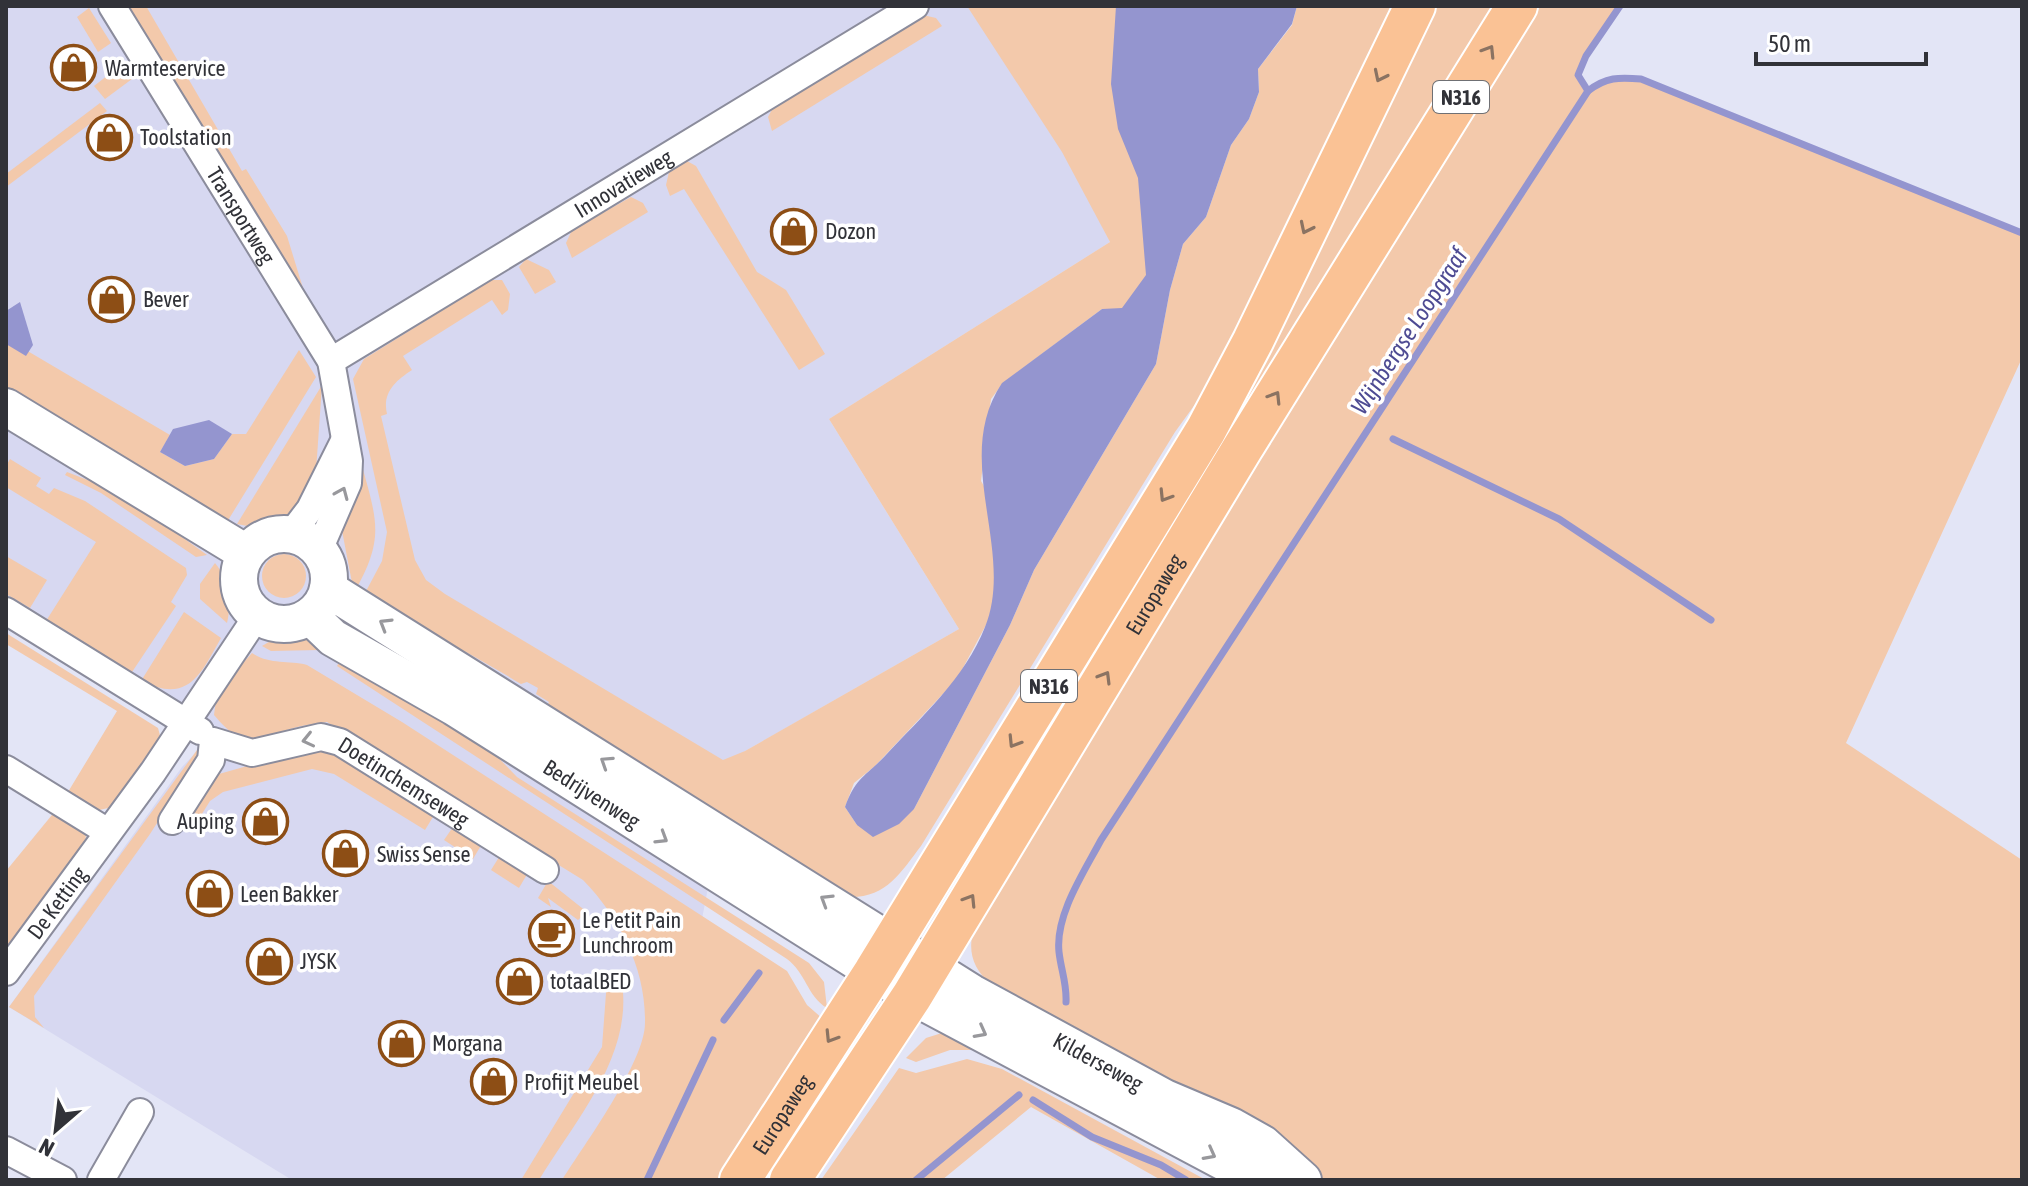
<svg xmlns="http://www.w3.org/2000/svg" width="2028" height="1186" font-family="'Asap Condensed',sans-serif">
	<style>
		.built { fill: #d7d8f1 }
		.green { fill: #f3c9ab }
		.water { fill: #9495cf }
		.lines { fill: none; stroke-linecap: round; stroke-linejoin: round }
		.stream { stroke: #9495cf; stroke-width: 7 }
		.street-casing { stroke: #8b8c9c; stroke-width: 30 }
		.secondary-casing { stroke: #8b8c9c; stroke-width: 40 }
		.primary-casing { stroke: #fff; stroke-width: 44 }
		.street { stroke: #fff; stroke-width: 26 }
		.secondary { stroke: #fff; stroke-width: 36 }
		.primary { stroke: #fac295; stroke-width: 40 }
		.oneway { stroke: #8b7362 }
		.oneway2 { stroke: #98989c }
		.labels { text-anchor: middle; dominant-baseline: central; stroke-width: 7; stroke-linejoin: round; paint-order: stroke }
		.shield { fill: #fff; stroke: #6f7074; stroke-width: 2 }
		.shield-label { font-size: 20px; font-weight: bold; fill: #313238 }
		.poi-label { font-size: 22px; fill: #313238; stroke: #fff; text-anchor: start }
		.street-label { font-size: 22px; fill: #313238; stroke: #fff }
		.water-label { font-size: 24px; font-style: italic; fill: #4e4b93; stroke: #fff }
	</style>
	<rect width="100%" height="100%" fill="#e3e5f6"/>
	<polygon class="built" points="6,6 993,6 1110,242 829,419 959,629 733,758 686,1002 573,1180 292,1180 9,1007 182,767 210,738 6,604"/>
	<g class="green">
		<polygon points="125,6 146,6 242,171 246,169 287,236 307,301"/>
		<path d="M967,6h157l34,180 -12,143 -44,-20 -99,74 -12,16 -10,82 43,73 -67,125 -82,87 -21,17 -9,24 12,18 57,-16 96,-184 24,-55 122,-206 14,-74 13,-46 23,-27 25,-72 18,-26 10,-27 -1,-23 34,-44 5,-19h105l-172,350 -55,76 -254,414c-20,26 -34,51 -70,51l-125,-69 -58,-47 -121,-75 2,-4 -13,-8 2,-6 -11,-6 -6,2c-52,-32 -105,-58 -157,-89l18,-34 5,-29 -34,-153 11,-20 127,-79h11l8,14 -2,16 -6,5 -10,-15 -89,56 9,14c-17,11 -30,23 -25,44l-6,2 34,144 11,20 19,14 278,166 22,-9 214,-122 -130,-210 281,-177 -48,-90z"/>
		<polygon points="1429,6 1505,6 1204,475 1225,433"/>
		<path d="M1534,6h86l-34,50 -8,19 10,16c18,-14 31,-14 53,-12l381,154v125l-176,385 176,117v320h-705l-325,-195c-21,-17 -25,-36 -17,-61z"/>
		<polygon points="89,8 111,43 98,52 77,17"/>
		<polygon points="923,15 936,18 942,26 772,131 768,117 774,106"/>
		<polygon points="121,65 125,65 132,79 105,99 94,86"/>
		<polygon points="100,103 107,111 6,187 6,174"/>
		<polygon points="687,161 696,166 757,272 786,290 825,354 799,370 684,189 670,196 666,185 669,172"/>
		<polygon points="631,197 643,203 648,212 572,258 566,243 572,230"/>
		<polygon points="526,259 549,270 556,282 535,294 519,267"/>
		<polygon points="6,325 14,343 170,435 160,452 185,466 214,459 232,434 246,434 299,350 316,377 227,522 6,391"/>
		<polygon points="322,385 316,471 291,518 257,528 237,524"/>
		<polygon points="10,459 41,478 36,486 49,494 54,488 85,501 186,568 187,575 171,602 176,606 132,672 46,621 96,542 6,487 6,466"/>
		<path d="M362,466c16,57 22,74 -8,127l-15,-78z"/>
		<polygon points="67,472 121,493 207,555 196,557 101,493 65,475"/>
		<circle cx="284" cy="576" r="22"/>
		<polygon points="6,556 47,580 30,608 6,594"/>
		<path d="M215,563c14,17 17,38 12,60l-27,-24v-15z"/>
		<path d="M184,612l37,26c-21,37 -32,66 -80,43z"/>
		<polygon points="6,633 158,728 161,739 113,807 99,810 68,792 117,711 6,644"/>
		<polygon points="301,636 319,642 320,650 271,651 262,646 274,639"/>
		<path d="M351,640l134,104 32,33 292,186 15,19 3,26c-20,-12 -21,-35 -40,-49l-450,-293z"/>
		<path d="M252,653c17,12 36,7 55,12l95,57 385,249 20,34 16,14 -99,161h-162c22,-35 83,-118 83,-157 1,-54 -25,-105 -62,-143l-256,-158c-12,2 -25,3 -37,7 -39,13 -46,21 -76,-14l3,-23z"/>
		<polygon points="318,746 325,746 436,812 425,830 334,774 312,769 223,792 210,801 200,817 192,811 219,774"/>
		<polygon points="197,750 202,753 150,834 34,996 35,1017 44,1028 9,1007"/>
		<polygon points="56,810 86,833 85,848 6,952 6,871"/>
		<polygon points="455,824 483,842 473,859 444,840"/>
		<polygon points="501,854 529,871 519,888 491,870"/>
		<polygon points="548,881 587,912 578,920 548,898 551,907 538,898"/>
		<path d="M621,977c15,76 -45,142 -82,203h-18l81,-133 5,-67z"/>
		<polygon points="945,1032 980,1050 950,1050 916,1062 906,1058 926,1038"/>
		<polygon points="967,1059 1002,1069 1206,1180 1161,1180 1031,1107 942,1180 821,1180 899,1068 916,1073"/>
	</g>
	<g class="water">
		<path d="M1116,6h181l-5,18 -34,45 1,23 -10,27 -18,26 -25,72 -23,27 -13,46 -14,74 -122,206 -24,55 -96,184 -15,15 -26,13 -16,-12 -12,-18c11,-30 20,-30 40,-51 37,-40 80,-78 100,-129 31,-76 -34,-168 17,-244l100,-74 20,-1 24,-33 -8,-97 -20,-49 -7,-45z"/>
		<polygon points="20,302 33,345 26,356 6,344 6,311"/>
		<polygon points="209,420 232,434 214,459 185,466 160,452 173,429"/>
	</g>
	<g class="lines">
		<g class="stream">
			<polyline points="1588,91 1578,75 1586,56 1620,6"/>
			<polyline points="1393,439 1559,519 1711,620"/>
			<path d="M1066,1002c1,-18 -5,-32 -7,-50 -4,-37 25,-80 42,-112l487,-749c18,-14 31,-14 53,-12l381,154"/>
			<polyline points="724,1020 759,973"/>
			<polyline points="1033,1100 1092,1137 1161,1165 1186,1180"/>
			<polyline points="647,1180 713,1040"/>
			<polyline points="916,1180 1019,1095"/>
		</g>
		<defs>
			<g id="street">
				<path id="s1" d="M112,6l219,355 18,100 -1,22 -29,67"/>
				<path id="s2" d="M331,361l584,-355"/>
				<polyline points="291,534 310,509 344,441"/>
				<polyline points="6,611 200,731"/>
				<polyline points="6,769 108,832"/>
				<path id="s3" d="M172,821l39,-61 2,-19 39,12 69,-16 19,5 205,128"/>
				<path id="s4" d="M6,972l147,-200 104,-156"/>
				<polyline points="6,1150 63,1180"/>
				<polyline points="101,1180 140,1112"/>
			</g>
			<g id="secondary">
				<polyline points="6,407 246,553"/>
				<circle cx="284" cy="579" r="45"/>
				<path id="s5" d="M328,589l644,404 193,105 66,28 32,18 40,36"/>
				<path id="s6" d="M310,616l23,22 121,69 458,289 346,184"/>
			</g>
			<g id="primary">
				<path id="s7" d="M740,1180l134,-208 332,-542 47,-89 162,-335"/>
				<path id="s8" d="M790,1180l122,-184 330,-547 275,-443"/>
			</g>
		</defs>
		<use href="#street" class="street-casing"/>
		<use href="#secondary" class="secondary-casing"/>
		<use href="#primary" class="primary-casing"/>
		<use href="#street" class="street"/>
		<use href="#secondary" class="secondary"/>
		<use href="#primary" class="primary"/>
	</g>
	<defs><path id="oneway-chevron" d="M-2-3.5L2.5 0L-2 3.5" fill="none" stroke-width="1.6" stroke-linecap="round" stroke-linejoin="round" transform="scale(2)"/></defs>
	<g class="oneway">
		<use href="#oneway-chevron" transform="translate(1489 51) rotate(-58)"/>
		<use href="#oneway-chevron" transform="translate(1380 76) rotate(116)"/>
		<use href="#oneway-chevron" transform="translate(1306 228) rotate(116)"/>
		<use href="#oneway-chevron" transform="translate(1275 397) rotate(-58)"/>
		<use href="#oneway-chevron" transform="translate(1165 496) rotate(122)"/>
		<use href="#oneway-chevron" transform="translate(1105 677) rotate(-59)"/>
		<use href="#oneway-chevron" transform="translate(1014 742) rotate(122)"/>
		<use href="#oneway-chevron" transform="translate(970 900) rotate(-58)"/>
		<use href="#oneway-chevron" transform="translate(831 1037) rotate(122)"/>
	</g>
	<g class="oneway2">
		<use href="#oneway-chevron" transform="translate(342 493) rotate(-67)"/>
		<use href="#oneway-chevron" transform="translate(385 624) rotate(-149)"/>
		<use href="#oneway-chevron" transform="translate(308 740) rotate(167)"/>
		<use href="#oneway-chevron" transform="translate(606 762) rotate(-147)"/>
		<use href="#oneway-chevron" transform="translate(662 838) rotate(32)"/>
		<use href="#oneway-chevron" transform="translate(826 900) rotate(-148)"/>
		<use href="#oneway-chevron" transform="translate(981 1032) rotate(28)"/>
		<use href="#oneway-chevron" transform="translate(1210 1154) rotate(28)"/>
	</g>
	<defs>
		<symbol id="shop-ring" viewBox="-11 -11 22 22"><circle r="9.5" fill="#fff" stroke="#8d4e15" stroke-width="1.5"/><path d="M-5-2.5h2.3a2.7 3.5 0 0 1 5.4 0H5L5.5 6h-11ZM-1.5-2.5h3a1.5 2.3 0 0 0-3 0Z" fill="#8d4e15"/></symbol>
		<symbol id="cafe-ring" viewBox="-11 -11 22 22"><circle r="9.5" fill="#fff" stroke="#8d4e15" stroke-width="1.5"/><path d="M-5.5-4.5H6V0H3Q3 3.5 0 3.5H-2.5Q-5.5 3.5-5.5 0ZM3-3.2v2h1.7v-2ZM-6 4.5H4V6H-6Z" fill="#8d4e15"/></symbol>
	</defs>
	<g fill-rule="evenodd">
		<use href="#shop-ring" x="48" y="42" width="51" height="51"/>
		<use href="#shop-ring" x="84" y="112" width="51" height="51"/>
		<use href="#shop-ring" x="768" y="206" width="51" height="51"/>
		<use href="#shop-ring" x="86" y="274" width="51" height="51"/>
		<use href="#shop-ring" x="240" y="796" width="51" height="51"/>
		<use href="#shop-ring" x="320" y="828" width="51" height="51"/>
		<use href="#shop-ring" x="184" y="868" width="51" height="51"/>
		<use href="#cafe-ring" x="526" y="908" width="51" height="51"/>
		<use href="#shop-ring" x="244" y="936" width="51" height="51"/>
		<use href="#shop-ring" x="494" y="956" width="51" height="51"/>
		<use href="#shop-ring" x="376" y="1018" width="51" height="51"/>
		<use href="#shop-ring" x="468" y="1056" width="51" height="51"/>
	</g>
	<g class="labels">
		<g class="shield">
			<rect x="1433" y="81" width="56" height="32" rx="6"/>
			<rect x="1021" y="670" width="56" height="32" rx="6"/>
		</g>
		<g class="shield-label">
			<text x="1461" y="97">N316</text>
			<text x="1049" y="686">N316</text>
		</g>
		<g class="poi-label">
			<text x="105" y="68">Warmteservice</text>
			<text x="140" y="137">Toolstation</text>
			<text x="825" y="231">Dozon</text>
			<text x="143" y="299">Bever</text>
			<text x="234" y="821" text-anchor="end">Auping</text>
			<text x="377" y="854">Swiss Sense</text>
			<text x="240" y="894">Leen Bakker</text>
			<text x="582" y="920">Le Petit Pain<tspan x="582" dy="25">Lunchroom</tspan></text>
			<text x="300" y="961">JYSK</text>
			<text x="550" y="981">totaalBED</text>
			<text x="432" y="1043">Morgana</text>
			<text x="524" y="1082">Profijt Meubel</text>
		</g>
		<g class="street-label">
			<text stroke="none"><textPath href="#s2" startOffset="342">Innovatieweg</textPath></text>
			<text stroke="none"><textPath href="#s1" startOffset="246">Transportweg</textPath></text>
			<text stroke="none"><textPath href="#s8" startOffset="690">Europaweg</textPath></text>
			<text stroke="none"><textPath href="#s3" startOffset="298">Doetinchemseweg</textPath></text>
			<text stroke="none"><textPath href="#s6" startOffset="334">Bedrijvenweg</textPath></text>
			<text stroke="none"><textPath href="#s4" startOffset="86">De Ketting</textPath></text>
			<text stroke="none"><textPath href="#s5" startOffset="904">Kilderseweg</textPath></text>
			<text stroke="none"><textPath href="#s7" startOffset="78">Europaweg</textPath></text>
		</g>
		<g class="water-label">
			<text transform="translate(1409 331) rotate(-57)">Wijnbergse Loopgraaf</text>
		</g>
	</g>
	<rect width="2028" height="1186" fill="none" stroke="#313238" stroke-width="16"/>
	<g transform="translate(56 1130) rotate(208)" stroke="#ffffff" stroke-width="6" paint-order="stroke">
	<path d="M0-6L14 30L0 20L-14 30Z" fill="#313238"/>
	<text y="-12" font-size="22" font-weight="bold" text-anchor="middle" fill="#313238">N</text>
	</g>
	<path d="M1756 52v12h170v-12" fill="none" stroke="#313238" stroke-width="4"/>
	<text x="1768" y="52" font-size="24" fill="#313238" stroke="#ffffff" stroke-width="6" paint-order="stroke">50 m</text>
</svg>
